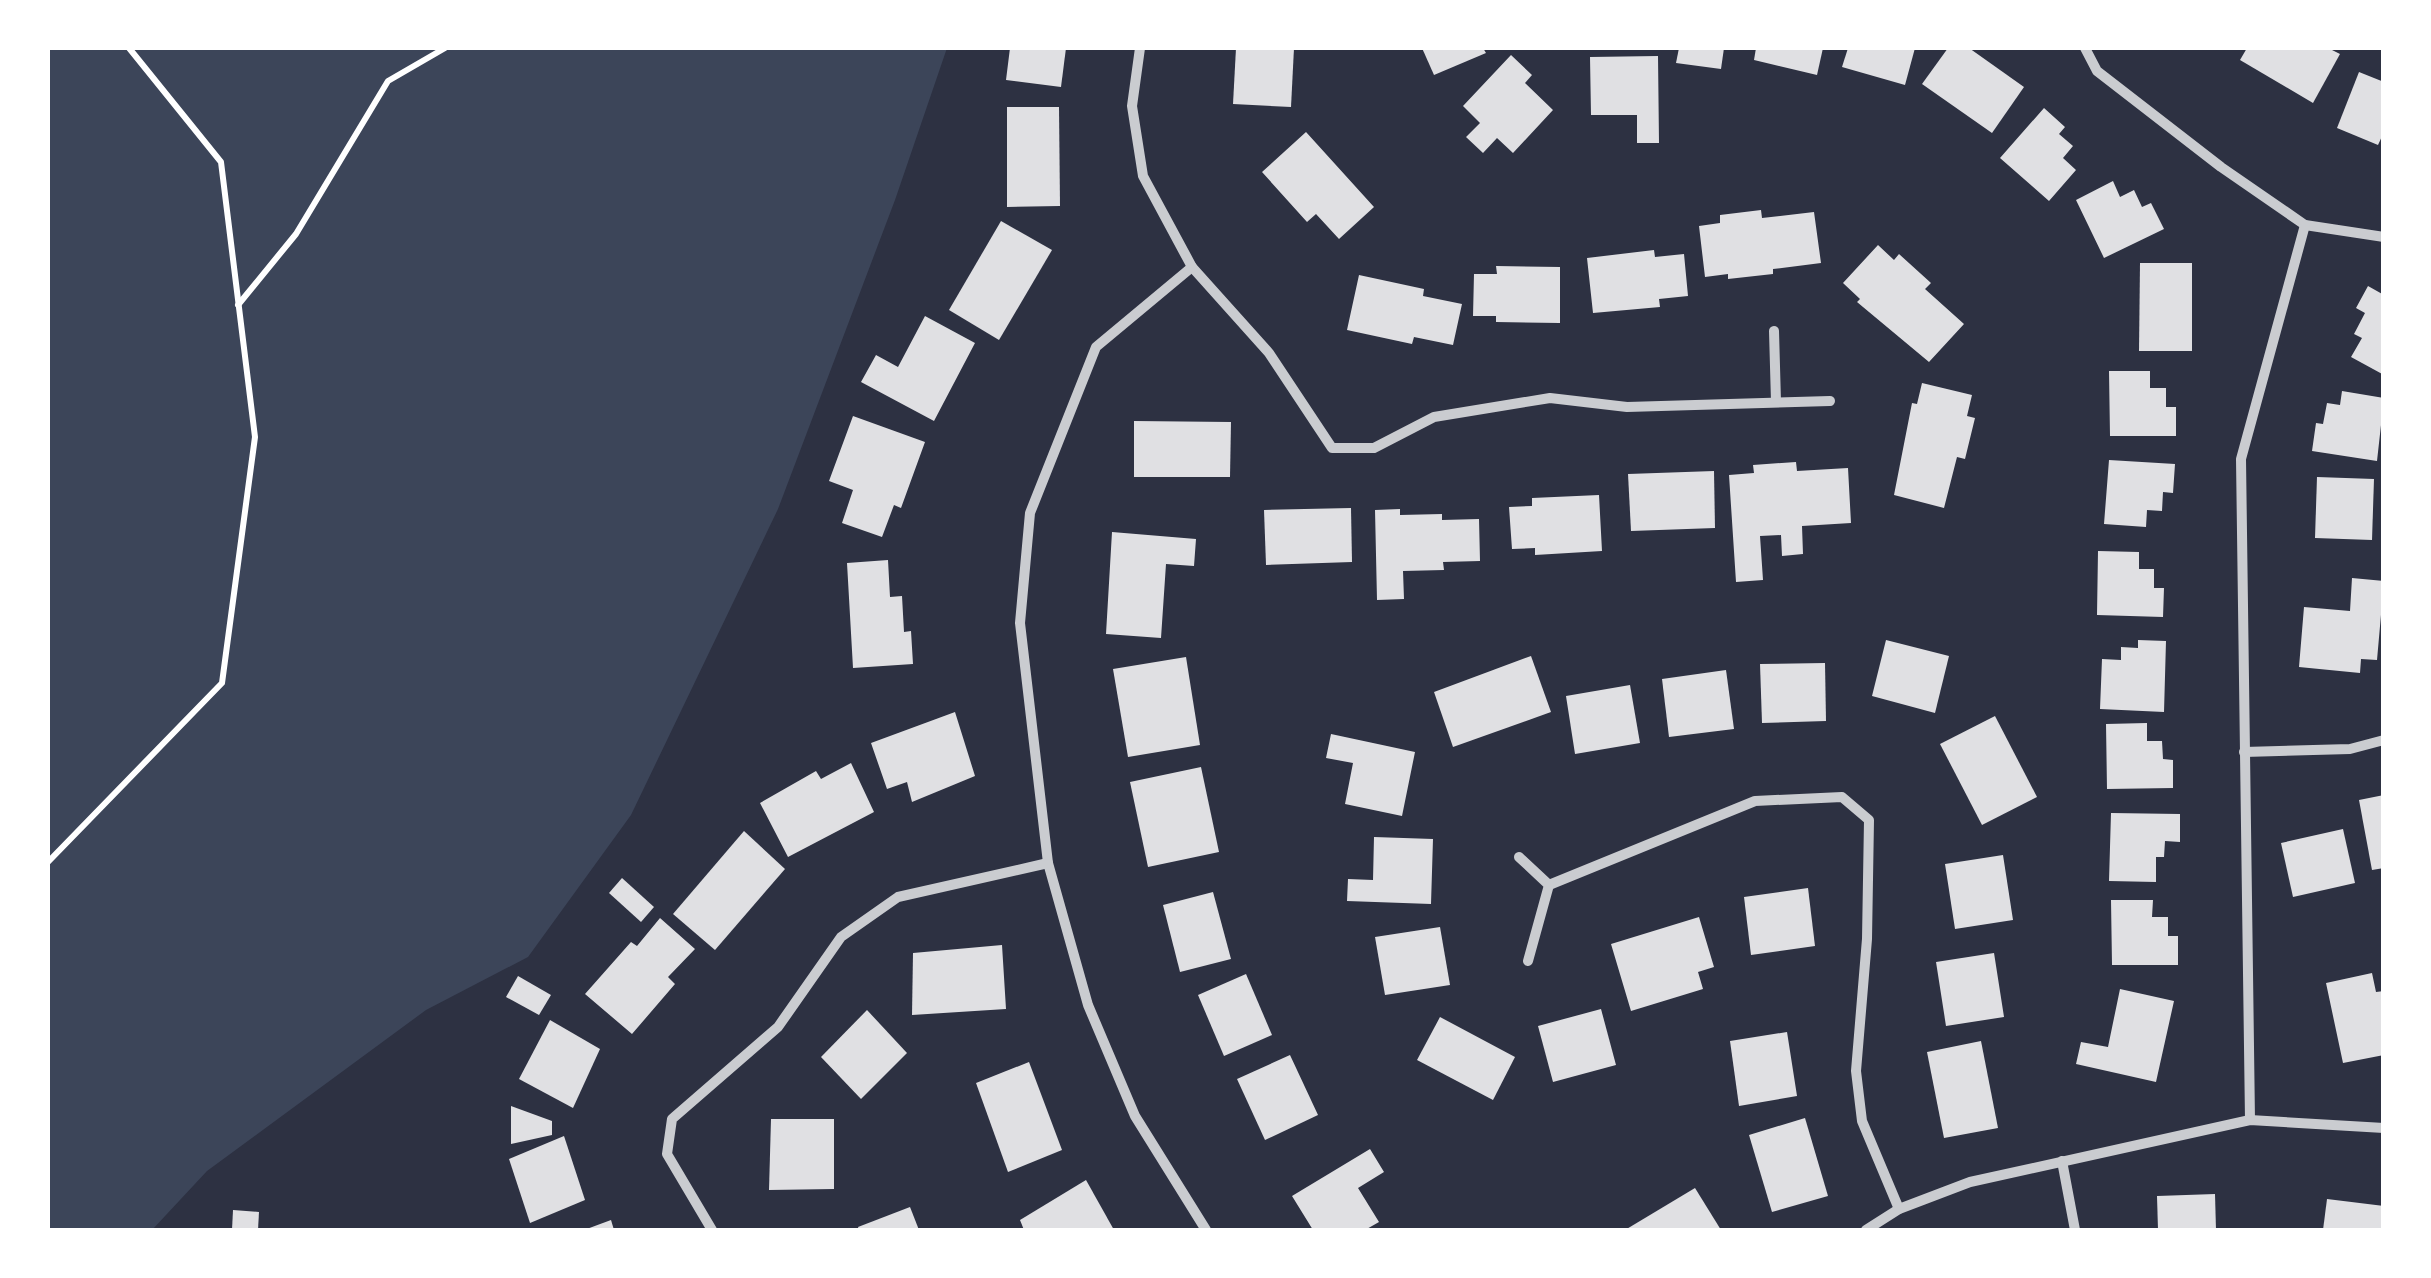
<svg xmlns="http://www.w3.org/2000/svg" width="2431" height="1278" font-family="'Zilla Slab',serif">
	<style>
		.green { fill: #3c4559 }
		.building { fill: #e0e0e3 }
		.lines { fill: none; stroke-linecap: round; stroke-linejoin: round }
		.path { stroke: #fff; stroke-width: 6 }
		.minor { stroke: #caccd0; stroke-width: 10 }
	</style>
	<rect width="100%" height="100%" fill="#2d3142"/>
	<polygon class="green" points="48,48 947,48 895,200 778,509 631,815 528,957 426,1010 207,1171 152,1230 48,1230"/>
	<g class="building">
		<polygon points="1010,48 1066,48 1061,87 1006,80"/>
		<polygon points="1236,48 1294,48 1291,107 1233,104"/>
		<polygon points="1422,48 1483,48 1486,53 1434,75"/>
		<polygon points="1679,48 1724,48 1721,69 1676,63"/>
		<polygon points="1756,48 1823,48 1817,75 1754,60"/>
		<polygon points="1848,48 1915,48 1905,85 1842,67"/>
		<polygon points="1948,48 1969,48 2024,87 1992,133 1922,84"/>
		<polygon points="2247,48 2328,48 2340,54 2313,103 2240,60"/>
		<polygon points="1511,55 1532,75 1525,83 1553,110 1513,153 1497,138 1483,153 1466,137 1480,123 1463,106"/>
		<polygon points="1658,56 1659,143 1637,143 1637,115 1591,115 1590,57"/>
		<polygon points="2359,72 2384,82 2384,132 2378,145 2337,128"/>
		<polygon points="1007,107 1059,107 1060,206 1007,207"/>
		<polygon points="2044,108 2065,127 2059,134 2073,146 2063,158 2076,170 2049,201 2000,158"/>
		<polygon points="1306,132 1374,207 1339,239 1316,214 1307,222 1262,172"/>
		<polygon points="2113,181 2120,197 2134,190 2142,207 2151,203 2164,229 2104,258 2076,200"/>
		<polygon points="1761,210 1762,218 1814,212 1821,263 1773,269 1773,274 1728,279 1728,274 1705,277 1699,226 1720,223 1720,215"/>
		<polygon points="1001,221 1052,250 999,340 949,310"/>
		<polygon points="1878,245 1894,260 1899,254 1931,283 1925,289 1964,324 1929,362 1857,302 1860,299 1843,283"/>
		<polygon points="1654,250 1655,257 1684,254 1688,296 1659,299 1660,307 1593,313 1587,258"/>
		<polygon points="2140,263 2192,263 2192,351 2139,351"/>
		<polygon points="1496,266 1560,267 1560,323 1496,322 1496,316 1473,316 1474,274 1497,274"/>
		<polygon points="1359,275 1424,289 1423,296 1462,304 1453,345 1414,337 1412,344 1347,330"/>
		<polygon points="2368,286 2384,295 2384,375 2351,357 2362,338 2354,334 2365,313 2356,308"/>
		<polygon points="925,316 975,343 934,421 861,382 876,355 898,367"/>
		<polygon points="2109,371 2150,371 2150,388 2166,388 2166,407 2176,407 2176,436 2110,436"/>
		<polygon points="1922,383 1972,395 1967,416 1975,418 1965,459 1957,457 1944,508 1894,495 1912,403 1917,404"/>
		<polygon points="2342,391 2384,398 2377,461 2312,451 2316,423 2323,424 2327,403 2340,405"/>
		<polygon points="853,416 925,442 901,508 894,505 882,537 842,523 853,490 829,481"/>
		<polygon points="1134,421 1231,422 1230,477 1134,477"/>
		<polygon points="2109,460 2175,464 2173,493 2163,492 2162,511 2147,510 2146,527 2104,524"/>
		<polygon points="1796,462 1797,471 1848,468 1851,523 1802,526 1803,554 1782,556 1781,535 1760,536 1763,580 1736,582 1729,475 1754,473 1753,465"/>
		<polygon points="1714,471 1715,528 1631,531 1628,474"/>
		<polygon points="2317,477 2374,479 2372,540 2315,538"/>
		<polygon points="1599,495 1602,551 1535,555 1535,548 1512,549 1509,507 1532,506 1532,498"/>
		<polygon points="1351,508 1352,562 1266,565 1264,510"/>
		<polygon points="1400,509 1400,515 1442,514 1442,520 1479,519 1480,561 1443,562 1444,570 1403,571 1404,599 1377,600 1375,510"/>
		<polygon points="1112,532 1196,539 1194,566 1166,564 1161,638 1106,634"/>
		<polygon points="2098,551 2139,552 2139,569 2154,569 2154,588 2164,588 2163,617 2097,615"/>
		<polygon points="888,560 890,597 902,596 904,632 911,631 913,664 853,668 847,563"/>
		<polygon points="2352,578 2384,581 2377,660 2361,659 2360,673 2299,667 2304,607 2350,611"/>
		<polygon points="1886,640 1949,656 1935,713 1872,696"/>
		<polygon points="2138,640 2166,641 2164,712 2100,709 2102,659 2121,660 2121,647 2138,648"/>
		<polygon points="1531,656 1551,712 1453,747 1434,692"/>
		<polygon points="1186,657 1200,745 1128,757 1113,669"/>
		<polygon points="1825,663 1826,721 1762,723 1760,664"/>
		<polygon points="1726,670 1734,729 1669,737 1662,679"/>
		<polygon points="1630,685 1640,743 1575,754 1566,696"/>
		<polygon points="955,712 975,776 912,802 907,782 887,789 871,743"/>
		<polygon points="1995,716 2037,797 1982,825 1940,744"/>
		<polygon points="2147,723 2147,741 2162,741 2163,759 2173,760 2173,788 2107,789 2106,724"/>
		<polygon points="1331,734 1415,752 1402,816 1345,804 1353,763 1326,758"/>
		<polygon points="851,763 874,812 788,857 760,803 816,771 821,779"/>
		<polygon points="1201,767 1219,852 1148,867 1130,782"/>
		<polygon points="2384,795 2384,868 2372,870 2359,800"/>
		<polygon points="2111,813 2180,814 2180,842 2165,841 2164,857 2156,857 2156,882 2109,881"/>
		<polygon points="2343,829 2355,883 2293,897 2281,843"/>
		<polygon points="744,831 785,869 715,950 673,914"/>
		<polygon points="1374,837 1433,839 1431,904 1347,901 1348,879 1373,880"/>
		<polygon points="2003,855 2013,920 1955,929 1945,864"/>
		<polygon points="622,878 654,907 641,922 609,893"/>
		<polygon points="1808,888 1815,946 1751,955 1744,897"/>
		<polygon points="1213,892 1231,959 1180,972 1163,905"/>
		<polygon points="2111,900 2153,900 2152,917 2168,917 2168,936 2178,936 2178,965 2112,965"/>
		<polygon points="1699,917 1714,967 1698,972 1703,989 1631,1011 1611,944"/>
		<polygon points="660,918 695,949 668,977 675,984 632,1034 585,994 631,942 637,946"/>
		<polygon points="1440,927 1450,985 1385,995 1375,937"/>
		<polygon points="1002,945 1006,1009 912,1015 913,953"/>
		<polygon points="1994,953 2004,1017 1946,1026 1936,962"/>
		<polygon points="2372,973 2376,992 2384,991 2384,1055 2343,1063 2326,983"/>
		<polygon points="1246,974 1272,1035 1224,1056 1198,995"/>
		<polygon points="518,976 551,995 539,1015 506,997"/>
		<polygon points="2120,989 2174,1001 2156,1082 2076,1064 2081,1042 2108,1047"/>
		<polygon points="1601,1009 1616,1065 1553,1082 1538,1026"/>
		<polygon points="867,1010 907,1053 861,1099 821,1057"/>
		<polygon points="1440,1017 1515,1057 1493,1100 1417,1060"/>
		<polygon points="550,1020 600,1049 573,1108 519,1079"/>
		<polygon points="1787,1032 1797,1096 1739,1106 1730,1041"/>
		<polygon points="1981,1041 1998,1128 1944,1138 1927,1052"/>
		<polygon points="1290,1055 1318,1115 1265,1140 1237,1079"/>
		<polygon points="1029,1062 1062,1150 1008,1172 976,1083"/>
		<polygon points="511,1106 552,1121 552,1135 511,1144"/>
		<polygon points="1805,1118 1828,1196 1772,1212 1749,1135"/>
		<polygon points="771,1119 834,1119 834,1189 769,1190"/>
		<polygon points="564,1136 585,1200 530,1223 509,1159"/>
		<polygon points="1370,1149 1384,1172 1358,1188 1379,1222 1365,1230 1313,1230 1292,1196"/>
		<polygon points="1086,1180 1114,1230 1024,1230 1020,1220"/>
		<polygon points="1695,1188 1721,1230 1625,1230"/>
		<polygon points="2215,1194 2216,1230 2158,1230 2157,1196"/>
		<polygon points="2327,1199 2384,1206 2384,1230 2323,1230"/>
		<polygon points="910,1207 919,1230 859,1230 858,1227"/>
		<polygon points="233,1210 259,1212 258,1230 232,1230"/>
		<polygon points="611,1220 614,1230 584,1230"/>
	</g>
	<g class="lines">
		<g class="path">
			<polyline points="238,305 296,234 388,81 445,48"/>
			<polyline points="48,862 222,683 255,437 221,162 129,48"/>
		</g>
		<g class="minor">
			<polyline points="1140,48 1132,106 1143,176 1192,267 1269,353 1332,448 1374,448 1434,417 1550,398 1627,407 1830,401"/>
			<polyline points="2085,48 2097,71 2221,167 2305,225 2384,237"/>
			<polyline points="1192,267 1096,347 1030,513 1020,623 1048,863 1088,1005 1135,1116 1206,1230"/>
			<polyline points="1774,331 1776,402"/>
			<polyline points="2244,752 2350,749 2384,740"/>
			<polyline points="1519,857 1549,885 1528,961"/>
			<polyline points="1549,885 1755,801 1842,797 1869,820 1867,939 1856,1071 1862,1121 1899,1209"/>
			<polyline points="2250,1120 2241,459 2305,225"/>
			<polyline points="2062,1161 2075,1230"/>
			<polyline points="712,1230 667,1154 672,1119 778,1027 841,937 898,897 1048,863"/>
			<polyline points="1866,1230 1899,1209 1970,1182 2250,1120 2384,1128"/>
		</g>
	</g>
	<rect width="2431" height="1278" fill="none" stroke="#ffffff" stroke-width="100"/>
</svg>
